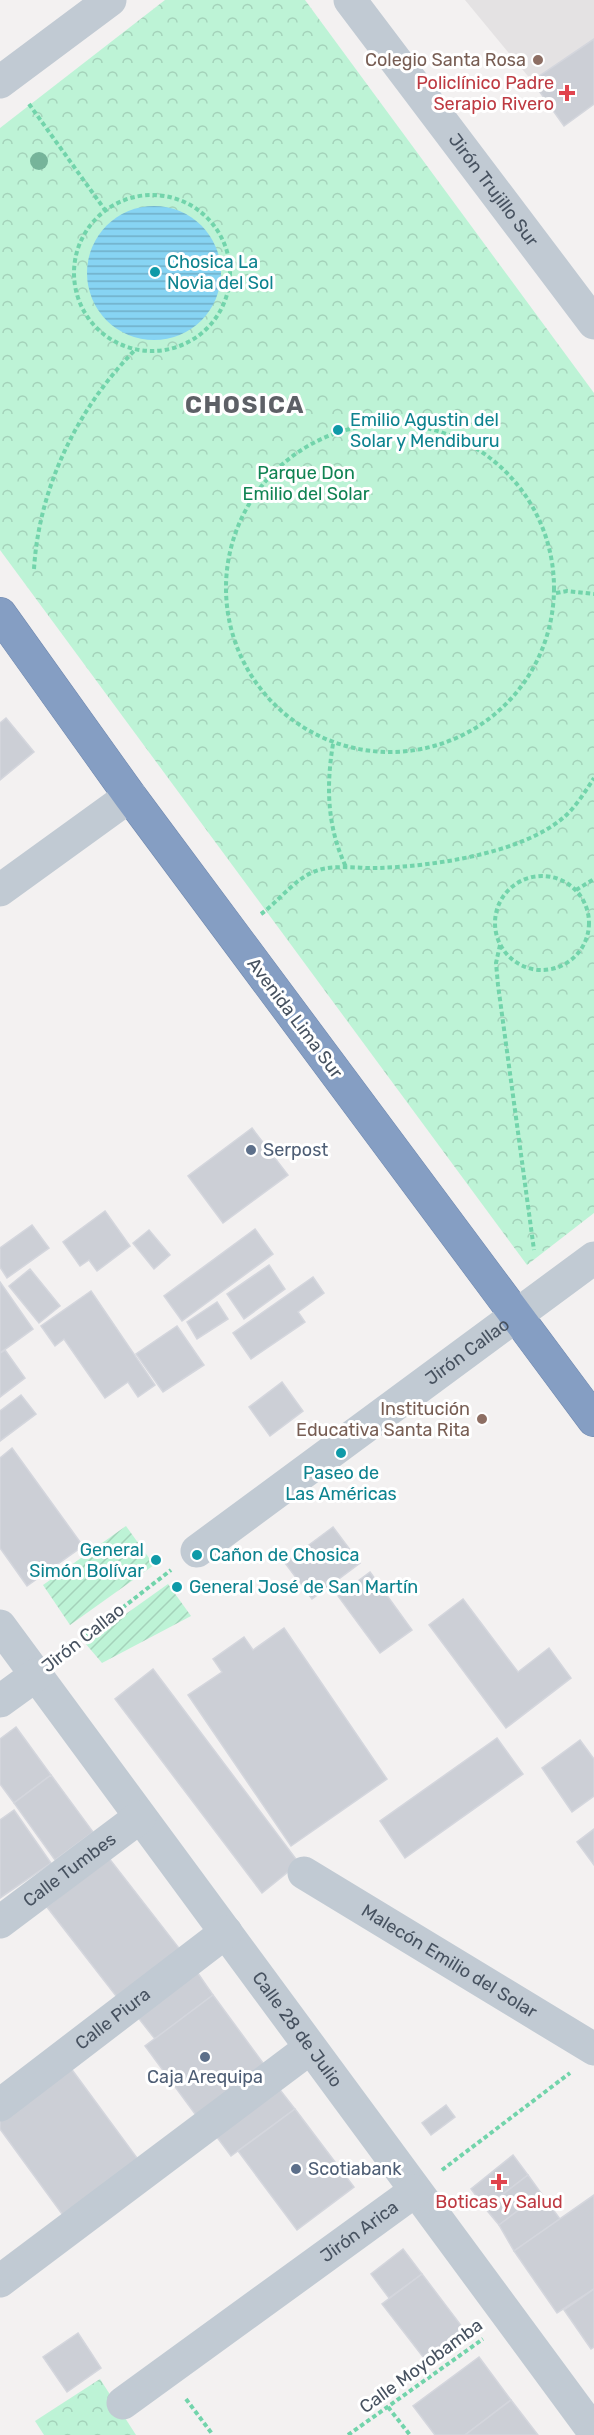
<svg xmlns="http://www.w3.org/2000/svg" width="594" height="2435" font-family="Rubik,sans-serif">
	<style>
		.education { fill: #e4e2e3 }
		.park { fill: url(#park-crowns) }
		.garden { fill: url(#garden-furrows) }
		.water { fill: url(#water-rules) }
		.building { fill: #cccfd6; stroke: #d4d6dd; stroke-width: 1.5 }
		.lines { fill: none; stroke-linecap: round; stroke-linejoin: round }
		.highway-casing { stroke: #7089af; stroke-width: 34 }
		.path { stroke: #72d4ab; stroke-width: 4; stroke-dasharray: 4.5 3; stroke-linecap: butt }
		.minor { stroke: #c1cad3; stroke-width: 33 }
		.highway { stroke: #859ec3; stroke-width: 33 }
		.tree { fill: #76b49a }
		.education-dot { fill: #8d6e63; stroke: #fff; stroke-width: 2 }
		.health-dot { fill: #e0444e; stroke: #fff; stroke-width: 2 }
		.culture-dot { fill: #0f9aa8; stroke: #fff; stroke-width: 2 }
		.service-dot { fill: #5c6f8a; stroke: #fff; stroke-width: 2 }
		.labels { text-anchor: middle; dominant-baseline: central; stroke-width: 6; stroke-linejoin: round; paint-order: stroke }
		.education-label { font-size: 18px; fill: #785e54; stroke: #fff; text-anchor: end }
		.health-label { font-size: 18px; fill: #be3a42; stroke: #fff; text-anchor: end }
		.street-label { font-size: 18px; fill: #475260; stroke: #fff }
		.culture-label { font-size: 18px; fill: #0d838f; stroke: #fff; text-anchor: start }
		.park-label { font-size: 18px; fill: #108353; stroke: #fff }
		.service-label { font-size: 18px; fill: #4e5e75; stroke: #fff; text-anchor: start }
		.district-label { font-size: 24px; font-weight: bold; letter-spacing: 1.5px; fill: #5d6066; stroke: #fff }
	</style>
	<defs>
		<pattern id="park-crowns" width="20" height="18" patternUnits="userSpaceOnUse" patternTransform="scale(1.5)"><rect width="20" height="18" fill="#bdf3d6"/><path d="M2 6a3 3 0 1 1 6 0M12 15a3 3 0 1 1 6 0" fill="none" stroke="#a4d2ba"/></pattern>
		<pattern id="garden-furrows" width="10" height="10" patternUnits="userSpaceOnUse" patternTransform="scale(1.5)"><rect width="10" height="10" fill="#bdf3d6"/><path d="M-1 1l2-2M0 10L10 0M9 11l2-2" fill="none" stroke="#a4d2ba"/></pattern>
		<pattern id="water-rules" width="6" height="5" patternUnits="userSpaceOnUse" patternTransform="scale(1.5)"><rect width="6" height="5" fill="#87d4f3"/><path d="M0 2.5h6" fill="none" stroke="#70afc8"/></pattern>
	</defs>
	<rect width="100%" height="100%" fill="#f3f1f1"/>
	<polygon class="education" points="465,0 594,0 594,39 532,81"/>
	<g class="park">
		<polygon points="165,0 305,0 594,393 594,1213 527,1265 0,550 0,128"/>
		<polygon points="100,2379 136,2435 44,2435 35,2421"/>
	</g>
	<g class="garden">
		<polygon points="126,1526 154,1565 70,1625 43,1585"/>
		<polygon points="168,1584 191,1616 102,1663 85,1643"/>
	</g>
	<circle class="water" cx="154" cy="273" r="67"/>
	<g class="building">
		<polygon points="594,39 594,104 564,126 532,81"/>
		<polygon points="6,718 34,752 0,780 0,723"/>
		<polygon points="252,1128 288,1175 223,1223 188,1176"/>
		<polygon points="105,1211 130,1246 97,1271 89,1260 80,1266 63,1242"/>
		<polygon points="32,1225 49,1248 7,1278 0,1267 0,1248"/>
		<polygon points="255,1229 273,1254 182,1321 164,1296"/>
		<polygon points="149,1230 170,1255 154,1269 133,1243"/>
		<polygon points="269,1265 285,1289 244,1319 227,1294"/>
		<polygon points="30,1269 60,1306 39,1323 9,1286"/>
		<polygon points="313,1277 324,1293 298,1312 305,1322 251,1359 233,1333"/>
		<polygon points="0,1282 33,1329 0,1353"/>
		<polygon points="91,1291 155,1385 138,1397 128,1382 105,1398 64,1339 55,1346 41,1326"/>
		<polygon points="217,1302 228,1319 197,1339 187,1322"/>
		<polygon points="177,1326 204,1365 163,1392 136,1354"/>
		<polygon points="5,1350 25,1378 0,1397 0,1353"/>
		<polygon points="282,1382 303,1411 270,1436 249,1407"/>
		<polygon points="21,1395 36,1414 0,1441 0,1411"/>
		<polygon points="12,1448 83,1546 27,1586 0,1548 0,1458"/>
		<polygon points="333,1527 360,1563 312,1599 285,1563"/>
		<polygon points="370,1572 412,1630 380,1653 338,1596"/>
		<polygon points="463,1599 518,1672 549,1648 571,1678 506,1728 429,1625"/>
		<polygon points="284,1628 387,1779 291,1846 188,1695 222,1672 213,1659 244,1637 253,1650"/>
		<polygon points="153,1669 299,1863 262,1893 115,1699"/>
		<polygon points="16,1727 51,1775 14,1803 0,1784 0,1739"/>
		<polygon points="497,1738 523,1774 405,1858 380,1821"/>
		<polygon points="580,1740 594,1759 594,1796 572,1812 542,1768"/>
		<polygon points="51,1775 93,1832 55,1860 14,1803"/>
		<polygon points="14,1810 51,1863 0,1898 0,1820"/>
		<polygon points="594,1829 594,1865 577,1842"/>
		<polygon points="108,1857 182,1952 120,2001 47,1907"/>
		<polygon points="195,1969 213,1995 155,2039 136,2015"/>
		<polygon points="213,1995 266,2067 198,2118 145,2046"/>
		<polygon points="70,2067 140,2162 65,2218 0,2129 0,2119"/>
		<polygon points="277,2086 295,2109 231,2156 213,2132"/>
		<polygon points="446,2105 455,2117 431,2135 422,2123"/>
		<polygon points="295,2109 354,2187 297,2230 238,2151"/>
		<polygon points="513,2155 528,2175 485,2208 471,2189"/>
		<polygon points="528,2175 541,2193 499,2225 485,2208"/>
		<polygon points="541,2193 560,2219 514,2251 499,2225"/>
		<polygon points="594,2195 594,2289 557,2313 514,2251"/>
		<polygon points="403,2249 422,2274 389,2298 371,2274"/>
		<polygon points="422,2274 466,2332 427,2362 382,2304"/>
		<polygon points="594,2289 594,2347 591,2349 564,2310"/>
		<polygon points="78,2333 101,2368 67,2392 43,2357"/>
		<polygon points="479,2357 511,2400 465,2435 435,2435 413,2406"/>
		<polygon points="511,2400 538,2435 465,2435"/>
	</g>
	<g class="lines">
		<defs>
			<polyline id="highway" points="0,614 130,796 594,1420"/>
		</defs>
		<use href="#highway" class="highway-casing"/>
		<g class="path">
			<polyline points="29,104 105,210"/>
			<circle cx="152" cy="273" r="78"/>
			<circle cx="390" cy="588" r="164"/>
			<path d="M34,569c5,-82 44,-162 102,-220"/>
			<polyline points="556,593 567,591 594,594"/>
			<path d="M333,744c-7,42 -6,83 13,123"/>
			<circle cx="542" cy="923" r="47"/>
			<polyline points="576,890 594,879"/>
			<path d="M261,914c17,-12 31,-32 50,-41 21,-10 45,-4 68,-5 54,-2 141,-14 184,-50 12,-10 22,-26 31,-40"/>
			<polyline points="500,945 496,963 498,985 534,1250"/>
			<polyline points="63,1654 171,1570"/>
			<polyline points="442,2170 570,2073"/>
			<polyline points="186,2399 213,2435"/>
			<polyline points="388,2407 410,2435"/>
			<polyline points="348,2435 483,2339"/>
		</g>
		<g class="minor">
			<path id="s1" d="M350,0l244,323"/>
			<polyline points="0,82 110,0"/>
			<polyline points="0,890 130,796"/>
			<path id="s2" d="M197,1551l397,-293"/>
			<path id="s3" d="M0,1626l594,806"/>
			<polyline points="0,1701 36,1675"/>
			<path id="s4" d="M304,1873l290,176"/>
			<path id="s5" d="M0,1922l140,-105"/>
			<path id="s6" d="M0,2105l226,-173"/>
			<polyline points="0,2281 310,2048"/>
			<path id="s7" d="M123,2403l292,-212"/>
		</g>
		<use href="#highway" class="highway"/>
	</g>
	<circle class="tree" cx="39" cy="161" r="9"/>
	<g class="education-dot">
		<circle cx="538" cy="60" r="6"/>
		<circle cx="482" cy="1419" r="6"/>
	</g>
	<g class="health-dot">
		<path d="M564 84h6v6h6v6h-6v6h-6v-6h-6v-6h6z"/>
		<path d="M496 2173h6v6h6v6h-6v6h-6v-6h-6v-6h6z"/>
	</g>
	<g class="culture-dot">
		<circle cx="155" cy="272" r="6"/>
		<circle cx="338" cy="430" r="6"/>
		<circle cx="341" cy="1453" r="6"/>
		<circle cx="197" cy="1555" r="6"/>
		<circle cx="156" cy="1560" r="6"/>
		<circle cx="177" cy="1587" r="6"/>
	</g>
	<g class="service-dot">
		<circle cx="251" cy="1150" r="6"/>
		<circle cx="205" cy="2057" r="6"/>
		<circle cx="296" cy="2169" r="6"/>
	</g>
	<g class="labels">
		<g class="education-label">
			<text x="526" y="60">Colegio Santa Rosa</text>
			<text x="470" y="1409">Institución<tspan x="470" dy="21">Educativa Santa Rita</tspan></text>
		</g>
		<g class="health-label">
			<text x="554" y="83">Policlínico Padre<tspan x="554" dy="21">Serapio Rivero</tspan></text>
			<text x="499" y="2202" text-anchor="middle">Boticas y Salud</text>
		</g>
		<g class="street-label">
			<text stroke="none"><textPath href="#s1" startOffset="238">Jirón Trujillo Sur</textPath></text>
			<text transform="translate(295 1018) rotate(53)">Avenida Lima Sur</text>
			<text stroke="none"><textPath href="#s2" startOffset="336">Jirón Callao</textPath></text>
			<text transform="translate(83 1638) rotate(-38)">Jirón Callao</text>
			<text stroke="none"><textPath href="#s5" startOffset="87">Calle Tumbes</textPath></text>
			<text stroke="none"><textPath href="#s4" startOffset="170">Malecón Emilio del Solar</textPath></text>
			<text stroke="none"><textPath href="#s6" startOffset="142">Calle Piura</textPath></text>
			<text stroke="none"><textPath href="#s3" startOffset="501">Calle 28 de Julio</textPath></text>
			<text stroke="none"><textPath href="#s7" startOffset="292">Jirón Arica</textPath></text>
			<text transform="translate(421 2366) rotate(-36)">Calle Moyobamba</text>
		</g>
		<g class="culture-label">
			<text x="167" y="262">Chosica La<tspan x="167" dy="21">Novia del Sol</tspan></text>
			<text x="350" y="420">Emilio Agustin del<tspan x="350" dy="21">Solar y Mendiburu</tspan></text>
			<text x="341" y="1473" text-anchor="middle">Paseo de<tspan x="341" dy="21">Las Américas</tspan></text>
			<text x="144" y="1550" text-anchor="end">General<tspan x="144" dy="21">Simón Bolívar</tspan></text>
			<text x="209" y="1555">Cañon de Chosica</text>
			<text x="189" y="1587">General José de San Martín</text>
		</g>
		<g class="park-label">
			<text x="306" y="473">Parque Don<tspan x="306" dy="21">Emilio del Solar</tspan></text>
		</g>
		<g class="service-label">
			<text x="263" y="1150">Serpost</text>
			<text x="205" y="2077" text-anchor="middle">Caja Arequipa</text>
			<text x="308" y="2169">Scotiabank</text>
		</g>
		<g class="district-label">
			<text x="245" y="405">CHOSICA</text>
		</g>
	</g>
</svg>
